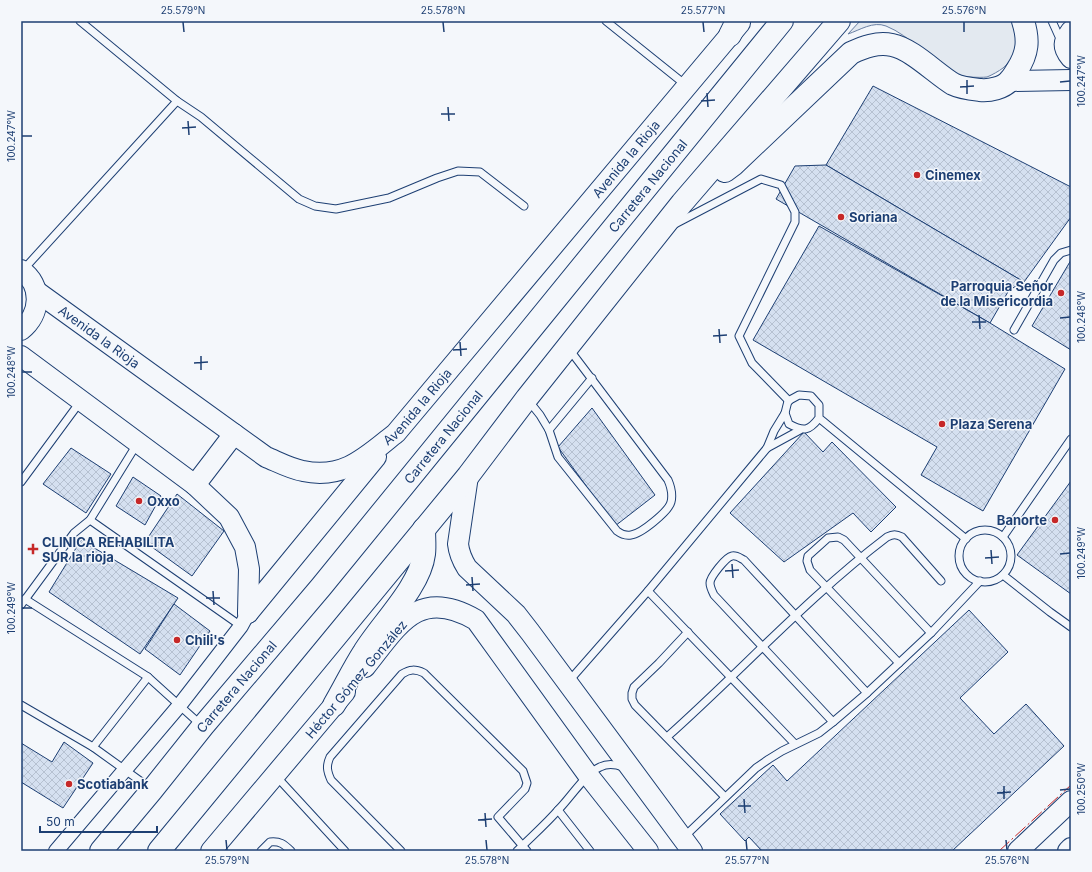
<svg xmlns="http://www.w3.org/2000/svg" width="1092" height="872" font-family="Inter,sans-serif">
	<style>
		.green { fill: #e3e9f0; stroke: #687fa3 }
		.building { fill: url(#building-cross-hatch); stroke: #1d3f73 }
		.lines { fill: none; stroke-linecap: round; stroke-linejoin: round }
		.lane-casing { stroke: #1d3f73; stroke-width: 9 }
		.street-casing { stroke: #1d3f73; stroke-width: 16 }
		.secondary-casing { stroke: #1d3f73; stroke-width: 22 }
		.highway-casing { stroke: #1d3f73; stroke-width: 24 }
		.lane { stroke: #f4f7fb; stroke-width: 7 }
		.street { stroke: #f4f7fb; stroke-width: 14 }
		.secondary { stroke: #f4f7fb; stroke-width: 20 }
		.highway { stroke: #f4f7fb; stroke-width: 22 }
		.power { stroke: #c62828; stroke-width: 1; stroke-dasharray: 14 3 2 3; stroke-linecap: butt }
		.ticks { fill: none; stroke: #1d3f73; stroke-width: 1.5 }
		.poi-dot { fill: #c62828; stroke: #f4f7fb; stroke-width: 1.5 }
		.labels { text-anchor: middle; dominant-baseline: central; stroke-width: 3; stroke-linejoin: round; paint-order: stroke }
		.street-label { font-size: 13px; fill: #1d3f73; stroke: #f4f7fb }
		.poi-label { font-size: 13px; font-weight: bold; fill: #1d3f73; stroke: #f4f7fb; text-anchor: start }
		.neatline { fill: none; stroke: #1d3f73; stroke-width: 1.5 }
		.ticks-label { font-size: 10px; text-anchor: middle; fill: #1d3f73 }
	</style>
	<defs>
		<pattern id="building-cross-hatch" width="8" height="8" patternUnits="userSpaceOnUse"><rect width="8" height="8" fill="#d5e0f0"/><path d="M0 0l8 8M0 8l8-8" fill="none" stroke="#b6c1d1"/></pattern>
	</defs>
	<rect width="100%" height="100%" fill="#f4f7fb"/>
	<path class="green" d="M860,21h156c3,21 4,32 -13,47 -4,3 -11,7 -16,9 -7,1 -31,0 -37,-4 -22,-14 -39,-37 -64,-47 -13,-5 -26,4 -38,8z"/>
	<g class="building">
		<polygon points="873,86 1071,187 1071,217 1024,282 826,165"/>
		<polygon points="826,165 1024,282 1009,290 990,323 776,199 795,166"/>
		<polygon points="819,226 990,323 1065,369 983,511 921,475 937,447 753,340"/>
		<polygon points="1071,260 1071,350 1032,326"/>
		<polygon points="592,408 655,495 615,526 558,447"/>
		<polygon points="804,432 823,452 832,442 896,507 871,532 853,513 784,562 730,513"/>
		<polygon points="71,448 111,474 86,513 43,484"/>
		<polygon points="133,477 161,496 145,525 116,506"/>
		<polygon points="1071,481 1071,594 1017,555"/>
		<polygon points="177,494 224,531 192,576 145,542"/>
		<polygon points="81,540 178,598 140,654 49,592"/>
		<polygon points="174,604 210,631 180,675 145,649"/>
		<polygon points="969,610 1008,652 960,698 994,734 1026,704 1064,746 952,851 762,851 749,837 745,841 720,814 773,765 787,781"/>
		<polygon points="64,742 93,763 63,808 21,782 21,743 52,762"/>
	</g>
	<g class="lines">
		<defs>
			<g id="lane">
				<polyline points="80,21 177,101"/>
				<polyline points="606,21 687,86"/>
				<polyline points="1052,21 1061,41"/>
				<polyline points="675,224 761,179 781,185 795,212 795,222 739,336 752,363 789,401"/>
				<polyline points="23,270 177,101 201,117 299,199 315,206 336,209 389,198 437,178 458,171 480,172 524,206"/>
				<polyline points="1014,330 1054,260 1061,253 1071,250"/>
				<path d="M528,400l12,15 9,15 9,27 59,74c4,3 9,5 14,4 10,-1 38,-24 40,-33 2,-8 0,-15 -3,-22l-99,-131"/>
				<path d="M819,418c-10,13 -15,14 -30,6l-4,-11 3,-12 11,-6 12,1 8,9v13l147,121"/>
				<polyline points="549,430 592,378"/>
				<polyline points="767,448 800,430"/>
				<polyline points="21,482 80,402"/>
				<polyline points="90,520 241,626"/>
				<circle cx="985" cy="556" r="26"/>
				<polyline points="1003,537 1071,439"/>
				<polyline points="1003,575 1050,612 1071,627"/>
				<polyline points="648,591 795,744"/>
				<polyline points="25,599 148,677 201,725"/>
				<polyline points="21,605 74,533 90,520 137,444"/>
				<polyline points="688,632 659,663 634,687 632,693 632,699 635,705 725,797"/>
				<polyline points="899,663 810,570 807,561 808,556 828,538 838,537 844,540 931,633"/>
				<polyline points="569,681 648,591 767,448 774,431 785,413"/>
				<polyline points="21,705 93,747 150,788"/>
				<path d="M833,722l-119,-127c-2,-4 -4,-8 -4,-12 0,-6 16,-26 22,-27 4,-1 8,2 12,4l123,133"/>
				<path d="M667,737c74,-66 141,-140 220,-200 6,-3 9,-3 15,0l39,44"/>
				<polyline points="93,747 148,677"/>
				<polyline points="276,776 345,851"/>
				<polyline points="558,810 590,851"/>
				<polyline points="684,837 756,768 769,759 782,751 819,733 833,722 867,693 931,633 980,581"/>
				<path d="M261,851l9,-9c10,-1 14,2 21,9"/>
				<path d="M401,851l-70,-71c-4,-9 -5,-14 -1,-23l72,-83c8,-5 13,-5 22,-1l99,98 4,12 -2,6 -27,28 29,34"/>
				<path d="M517,851c14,-14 29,-27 42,-42 11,-11 27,-36 41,-42 8,-4 15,-3 23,0"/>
			</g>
			<polyline id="street" points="56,851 179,706 241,626 248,613"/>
			<g id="secondary">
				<path d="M1071,31c-8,11 -9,16 0,27"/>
				<polyline points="1010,81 1071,80"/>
				<path d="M21,270c22,15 20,44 0,60"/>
				<path id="s1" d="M36,291l230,166c12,5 25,12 37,14 41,9 64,-15 93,-38l344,-410"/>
				<polyline points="21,356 195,485 229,517 245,547 249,569 248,613"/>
				<path d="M468,476l-10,68c1,9 4,16 9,24l49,46 14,18 162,219"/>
				<polyline points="195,485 234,434"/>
				<polyline points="248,613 376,457"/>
				<path d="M365,667c33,-41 53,-81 111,-47l112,155 60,76"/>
				<polyline points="211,851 345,692"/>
				<polyline points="1018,851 1071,801"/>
				<polyline points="1068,851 1071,848"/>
			</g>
			<g id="highway">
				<polyline points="730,35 737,21"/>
				<path d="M725,171l8,-6 118,-112c13,-6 26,-11 41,-8 20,4 43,28 61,39 8,4 18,5 27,6 9,1 24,-2 30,-10 3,-3 5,-7 7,-10 11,-17 12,-30 6,-49"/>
				<path d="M334,705c10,-17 19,-36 30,-53 17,-28 56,-65 60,-98 1,-8 0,-17 0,-25"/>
				<path id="s2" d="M101,851l51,-61 51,-64 118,-139 461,-566"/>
				<polyline points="159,851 468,476 527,398 682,203 839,21"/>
			</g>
		</defs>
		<use href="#lane" class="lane-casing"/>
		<use href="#street" class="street-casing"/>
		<use href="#secondary" class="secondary-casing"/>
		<use href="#highway" class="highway-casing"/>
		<use href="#lane" class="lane"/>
		<use href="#street" class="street"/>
		<use href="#secondary" class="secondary"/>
		<use href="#highway" class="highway"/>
		<polyline class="power" points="999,851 1071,785"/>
	</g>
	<path class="ticks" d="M183,22l1,10M443,22l1,10M703,22l1,10M964,22v10M967,80v14M1060,82l10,-1M960,87l14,-1M707,93l1,14M701,101l14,-1M448,107l1,14M441,114h14M188,121l1,14M182,128l14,-1M22,136h10M979,315l1,14M1060,318l10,-1M972,322h14M719,329l1,14M713,336l14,-1M460,342l1,14M453,350l14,-1M201,356v14M194,363l14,-1M22,372h10M991,550l1,14M1060,554l10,-1M985,558l14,-1M732,564l1,14M725,571l14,-1M472,577l1,14M466,585l14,-1M213,591l1,14M206,598h14M22,608h10M1004,786v13M1060,790l10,-1M997,793l14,-1M744,799l1,14M738,806h13M485,813l1,14M478,820l14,-1M226,840l1,10M486,840l1,10M746,840l1,10M1006,840l1,10"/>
	<g class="poi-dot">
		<circle cx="917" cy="175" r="4"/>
		<circle cx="841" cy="217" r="4"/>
		<circle cx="1061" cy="293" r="4"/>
		<circle cx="942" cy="424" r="4"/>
		<circle cx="139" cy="501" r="4"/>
		<circle cx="1055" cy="520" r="4"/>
		<path d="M31 543h4v4h4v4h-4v4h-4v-4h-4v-4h4z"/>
		<circle cx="177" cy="640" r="4"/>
		<circle cx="69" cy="784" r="4"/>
	</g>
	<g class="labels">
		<g class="street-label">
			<text stroke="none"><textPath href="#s1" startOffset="786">Avenida la Rioja</textPath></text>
			<text stroke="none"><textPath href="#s2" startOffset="861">Carretera Nacional</textPath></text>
			<text stroke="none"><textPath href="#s1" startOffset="78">Avenida la Rioja</textPath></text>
			<text stroke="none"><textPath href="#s1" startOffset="462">Avenida la Rioja</textPath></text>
			<text stroke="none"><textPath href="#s2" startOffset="537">Carretera Nacional</textPath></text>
			<text transform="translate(356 679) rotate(-50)">Héctor Gómez González</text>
			<text stroke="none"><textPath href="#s2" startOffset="213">Carretera Nacional</textPath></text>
		</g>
		<g class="poi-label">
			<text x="925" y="175">Cinemex</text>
			<text x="849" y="217">Soriana</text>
			<text x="1053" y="286" text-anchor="end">Parroquia Señor<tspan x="1053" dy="15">de la Misericordia</tspan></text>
			<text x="950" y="424">Plaza Serena</text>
			<text x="147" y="501">Oxxo</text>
			<text x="1047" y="520" text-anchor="end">Banorte</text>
			<text x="42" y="542">CLINICA REHABILITA<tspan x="42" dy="15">SUR la rioja</tspan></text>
			<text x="185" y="640">Chili's</text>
			<text x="77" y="784">Scotiabank</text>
		</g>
	</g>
	<rect width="1092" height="872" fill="none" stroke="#f4f7fb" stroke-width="44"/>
	<path d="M40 826v6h117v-6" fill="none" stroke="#1d3f73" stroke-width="2"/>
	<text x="46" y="826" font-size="12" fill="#1d3f73" stroke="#f4f7fb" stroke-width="3" paint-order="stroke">50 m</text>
	<rect x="22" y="22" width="1048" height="828" class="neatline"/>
	<g class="ticks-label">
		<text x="183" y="14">25.579°N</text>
		<text x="443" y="14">25.578°N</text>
		<text x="703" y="14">25.577°N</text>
		<text x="964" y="14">25.576°N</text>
		<text transform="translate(1081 81) rotate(-90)" y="4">100.247°W</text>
		<text transform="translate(11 136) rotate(-90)" y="4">100.247°W</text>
		<text transform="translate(1081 317) rotate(-90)" y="4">100.248°W</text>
		<text transform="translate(11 372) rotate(-90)" y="4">100.248°W</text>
		<text transform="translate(1081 553) rotate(-90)" y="4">100.249°W</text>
		<text transform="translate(11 608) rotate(-90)" y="4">100.249°W</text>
		<text transform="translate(1081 789) rotate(-90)" y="4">100.250°W</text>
		<text x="227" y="864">25.579°N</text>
		<text x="487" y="864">25.578°N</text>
		<text x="747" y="864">25.577°N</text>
		<text x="1007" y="864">25.576°N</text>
	</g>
</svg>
